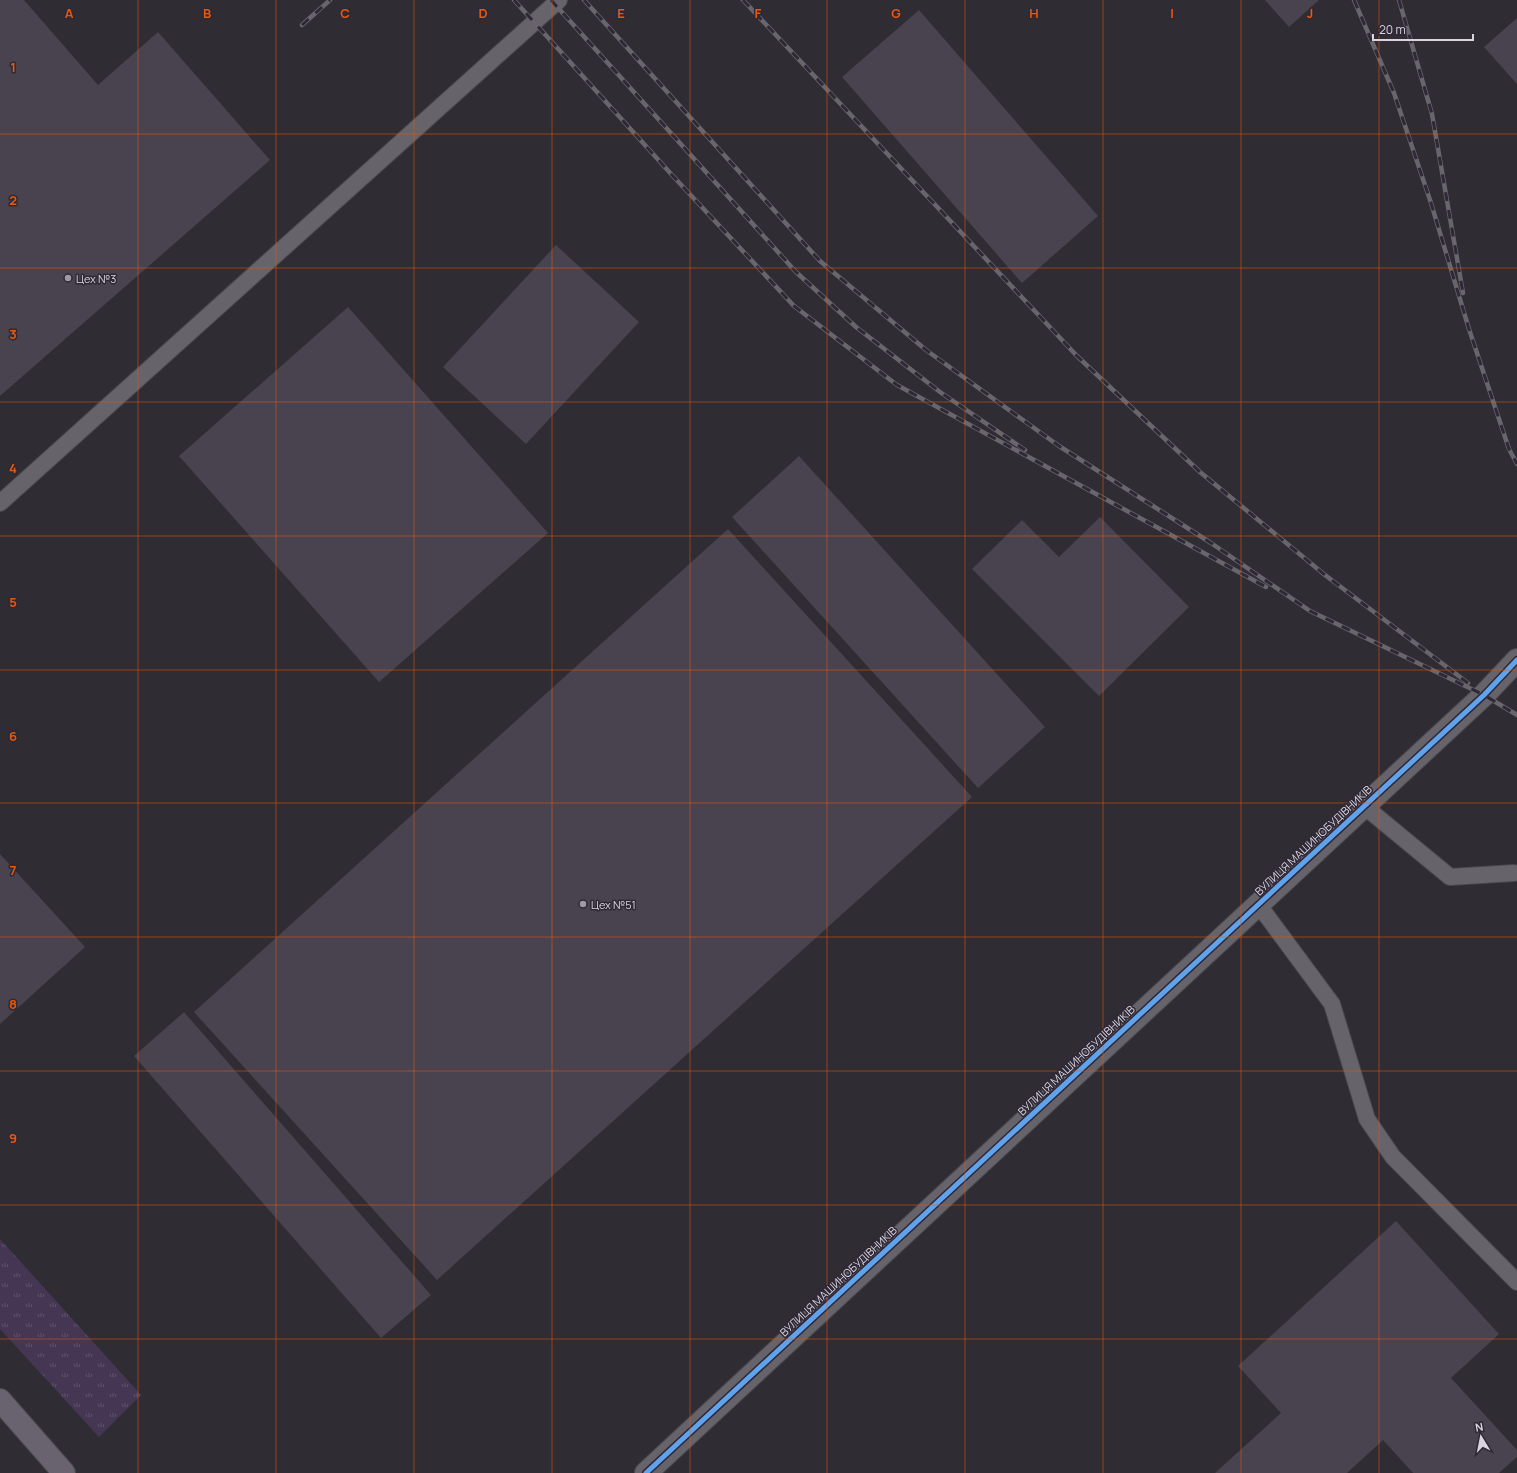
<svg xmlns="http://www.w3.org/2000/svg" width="1517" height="1473" font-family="Manrope,sans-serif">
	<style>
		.grass { fill: url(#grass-tufts) }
		.building { fill: #49434f }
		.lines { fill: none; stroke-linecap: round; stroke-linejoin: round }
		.service-casing { stroke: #4a484e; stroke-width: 18 }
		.minor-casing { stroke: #4a484e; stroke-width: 24 }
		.primary-casing { stroke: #4a484e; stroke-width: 24 }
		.service { stroke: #66636b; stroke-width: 16 }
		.minor { stroke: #66636b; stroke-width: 22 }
		.primary { stroke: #68636e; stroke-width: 22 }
		.rail-casing { stroke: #68656c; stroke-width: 4.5 }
		.rail { stroke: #2f2837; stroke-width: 3; stroke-dasharray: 9; stroke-linecap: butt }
		.cycleway-casing { stroke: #2f2837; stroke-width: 8 }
		.cycleway { stroke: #60a3ed; stroke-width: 5 }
		.grid { fill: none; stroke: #e8590c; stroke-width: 1; stroke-opacity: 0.55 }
		.poi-dot { fill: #9e99a2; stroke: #2f2837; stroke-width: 1.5 }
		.labels { text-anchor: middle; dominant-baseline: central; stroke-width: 3; stroke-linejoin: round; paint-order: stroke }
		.poi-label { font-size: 11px; fill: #d9d4de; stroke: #2f2837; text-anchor: start }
		.street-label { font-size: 11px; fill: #d9d4de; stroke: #2f2837 }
		.grid-label { font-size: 13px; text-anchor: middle; font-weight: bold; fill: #e8590c; stroke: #2f2837; stroke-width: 3; stroke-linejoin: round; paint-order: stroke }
	</style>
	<defs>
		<pattern id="grass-tufts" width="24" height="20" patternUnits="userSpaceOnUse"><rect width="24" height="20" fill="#453753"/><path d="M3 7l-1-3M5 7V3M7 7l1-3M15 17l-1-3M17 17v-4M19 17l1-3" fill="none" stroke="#5f536b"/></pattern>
	</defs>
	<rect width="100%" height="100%" fill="#2f2c34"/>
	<polygon class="grass" points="0,1239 141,1395 99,1437 0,1329"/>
	<g class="building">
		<polygon points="0,0 24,0 98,85 158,32 270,160 0,396"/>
		<polygon points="1265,0 1319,0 1289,27"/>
		<polygon points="919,10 1098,216 1022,283 842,77"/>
		<polygon points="1517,18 1517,84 1484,47"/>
		<polygon points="556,245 639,322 526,444 443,367"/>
		<polygon points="348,307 548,533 379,682 179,456"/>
		<polygon points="799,456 1045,727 978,788 732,517"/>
		<polygon points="1100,517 1189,607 1099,696 972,569 1022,520 1059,557"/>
		<polygon points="728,529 972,797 437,1280 194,1012"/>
		<polygon points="0,854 85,947 0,1024"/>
		<polygon points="184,1012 431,1295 381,1338 134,1056"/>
		<polygon points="1396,1221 1499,1334 1451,1378 1517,1450 1517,1457 1499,1473 1413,1473 1383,1440 1347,1473 1215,1473 1281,1413 1238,1366"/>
	</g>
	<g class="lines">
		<defs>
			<g id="service">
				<polyline points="0,503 559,0"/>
				<polyline points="1364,806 1450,877 1514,873"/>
				<polyline points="1258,904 1332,1004 1367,1119 1393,1157 1517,1282"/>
			</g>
			<polyline id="minor" points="646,1473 1484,695 1517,660"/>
			<polyline id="primary" points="0,1400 64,1473"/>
		</defs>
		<use href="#service" class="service-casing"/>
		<use href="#minor" class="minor-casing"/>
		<use href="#primary" class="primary-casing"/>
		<use href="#service" class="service"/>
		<use href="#minor" class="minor"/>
		<use href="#primary" class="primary"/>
		<defs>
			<g id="rail">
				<polyline points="514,0 672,175 794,306 897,385 1266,587"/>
				<polyline points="551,0 796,272 856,327 940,392 1025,450"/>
				<polyline points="584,0 820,261 926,350 1059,446 1211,543 1310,611 1484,695 1517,715"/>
				<polyline points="743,0 1077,356 1200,472 1325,575 1468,683"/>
				<polyline points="1354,0 1394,93 1431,203 1469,329 1509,449 1517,464"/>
				<polyline points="1399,0 1432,114 1463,293"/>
				<polyline points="302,25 330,0"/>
			</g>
		</defs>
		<use href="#rail" class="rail-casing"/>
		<use href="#rail" class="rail"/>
		<defs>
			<polyline id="cycleway" points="646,1473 1484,695 1517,660"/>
		</defs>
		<use href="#cycleway" class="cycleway-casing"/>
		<use href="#cycleway" class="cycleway"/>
	</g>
	<path class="grid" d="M138,0v1473M276,0v1473M414,0v1473M552,0v1473M690,0v1473M827,0v1473M965,0v1473M1103,0v1473M1241,0v1473M1379,0v1473M0,134h1517M0,268h1517M0,402h1517M0,536h1517M0,670h1517M0,803h1517M0,937h1517M0,1071h1517M0,1205h1517M0,1339h1517"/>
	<g class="poi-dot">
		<circle cx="68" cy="278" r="4"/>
		<circle cx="583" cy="904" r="4"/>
	</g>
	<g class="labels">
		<g class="poi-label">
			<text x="76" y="278">Цех №3</text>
			<text x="591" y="904">Цех №51</text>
		</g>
		<g class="street-label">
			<text transform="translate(1313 840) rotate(-43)">ВУЛИЦЯ МАШИНОБУДІВНИКІВ</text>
			<text transform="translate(1076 1060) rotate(-43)">ВУЛИЦЯ МАШИНОБУДІВНИКІВ</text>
			<text transform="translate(838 1281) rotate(-43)">ВУЛИЦЯ МАШИНОБУДІВНИКІВ</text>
		</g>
	</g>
	<g class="grid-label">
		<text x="69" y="18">A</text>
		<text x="207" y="18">B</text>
		<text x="345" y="18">C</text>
		<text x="483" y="18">D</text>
		<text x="621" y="18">E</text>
		<text x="758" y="18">F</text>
		<text x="896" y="18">G</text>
		<text x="1034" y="18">H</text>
		<text x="1172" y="18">I</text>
		<text x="1310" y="18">J</text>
		<text x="13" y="72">1</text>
		<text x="13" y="205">2</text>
		<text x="13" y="339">3</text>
		<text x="13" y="473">4</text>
		<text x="13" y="607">5</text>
		<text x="13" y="741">6</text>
		<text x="13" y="875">7</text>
		<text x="13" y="1009">8</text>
		<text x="13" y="1143">9</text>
	</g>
	<g transform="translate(1481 1437) rotate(350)" stroke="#2f2837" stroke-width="3" paint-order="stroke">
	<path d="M0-3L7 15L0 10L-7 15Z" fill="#d9d4de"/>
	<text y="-6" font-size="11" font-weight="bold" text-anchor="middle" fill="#d9d4de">N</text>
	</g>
	<path d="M1373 34v6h100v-6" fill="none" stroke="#d9d4de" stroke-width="2"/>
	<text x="1379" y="34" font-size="12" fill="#d9d4de" stroke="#2f2837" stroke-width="3" paint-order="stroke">20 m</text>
</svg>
